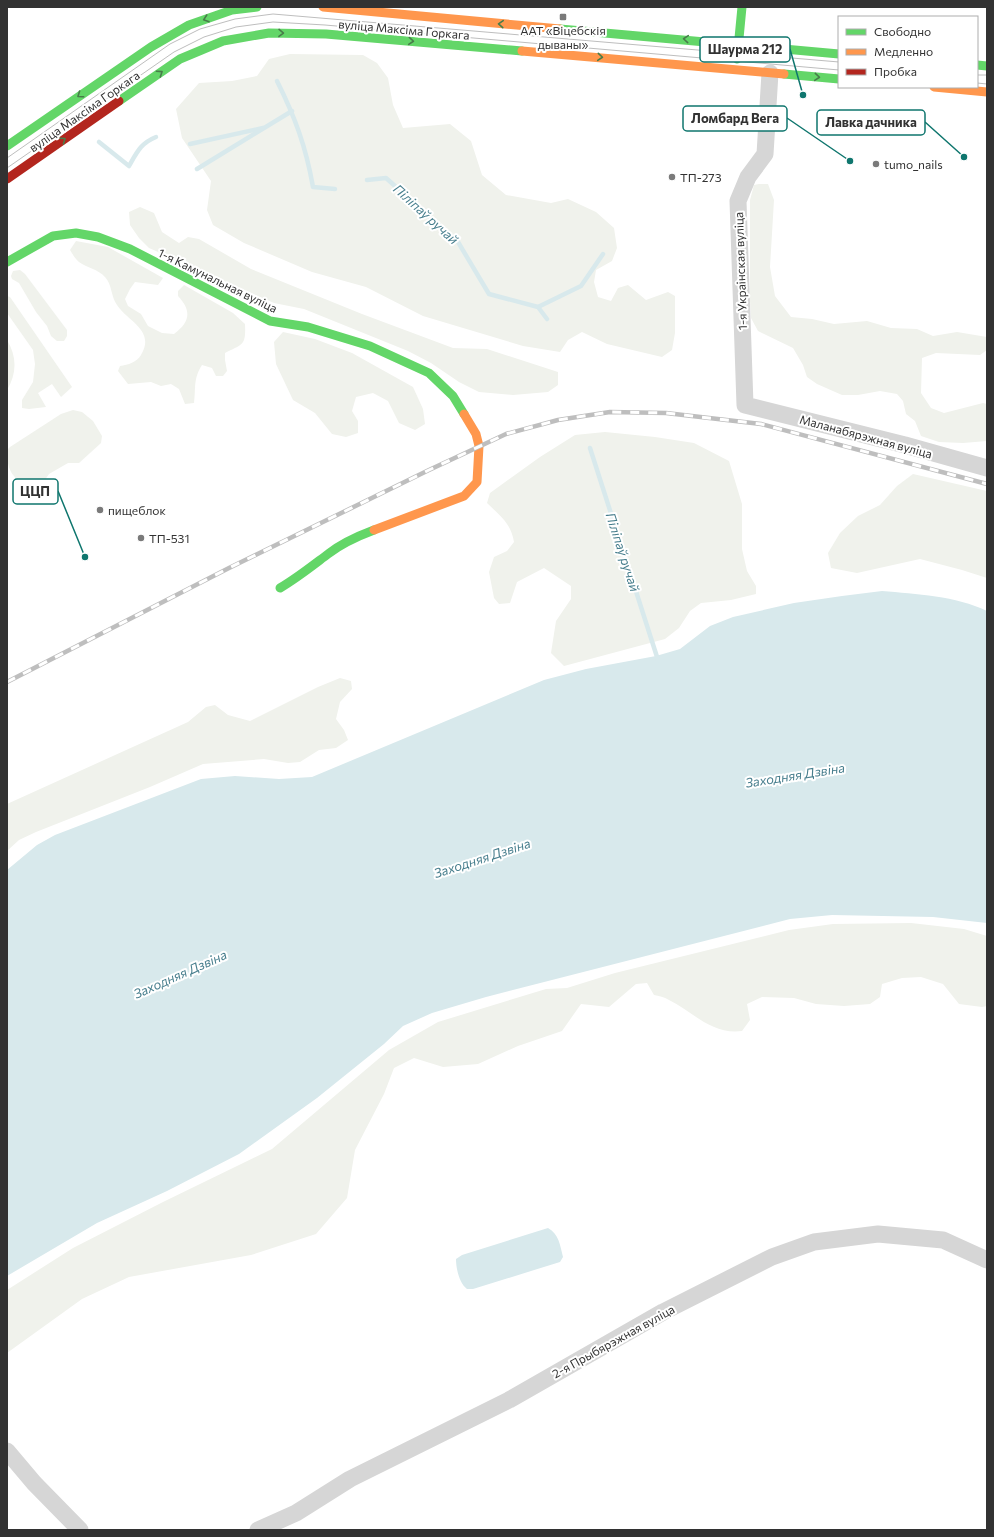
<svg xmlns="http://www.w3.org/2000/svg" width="994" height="1537" font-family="Commissioner,sans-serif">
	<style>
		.green { fill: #f0f2ec }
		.water { fill: #d8e9ec }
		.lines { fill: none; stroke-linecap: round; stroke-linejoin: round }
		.stream { stroke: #d8e9ec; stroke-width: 4.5 }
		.street { stroke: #d6d6d6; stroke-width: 17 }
		.fast { stroke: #63d668; stroke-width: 9 }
		.slow { stroke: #ff974d; stroke-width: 9 }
		.jam { stroke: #b3261e; stroke-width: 9 }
		.tram { stroke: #bebebe; stroke-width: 1 }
		.rail-casing { stroke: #bebebe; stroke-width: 4.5 }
		.rail { stroke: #fff; stroke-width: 3; stroke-dasharray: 9; stroke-linecap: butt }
		.oneway { stroke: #487c4a }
		.poi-dot { fill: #7a7a7a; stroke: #fff; stroke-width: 1.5 }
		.labels { text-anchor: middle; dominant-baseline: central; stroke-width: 4; stroke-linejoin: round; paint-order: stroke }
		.street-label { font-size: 12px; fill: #323232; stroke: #fff }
		.poi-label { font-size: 12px; fill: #323232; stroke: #fff; text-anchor: start }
		.water-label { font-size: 13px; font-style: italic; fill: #477e8d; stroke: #fff }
		.leader { fill: none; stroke: #0f766e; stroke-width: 1.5 }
		.callout-dot { fill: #0f766e; stroke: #fff; stroke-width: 1.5 }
		.callout { fill: #fff; stroke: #0f766e; stroke-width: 1.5 }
		.callout-label { font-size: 13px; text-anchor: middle; font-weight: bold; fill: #323232 }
	</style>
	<rect width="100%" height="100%" fill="#fff"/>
	<g class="green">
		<polygon points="290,54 363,55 377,63 388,78 393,105 403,128 450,124 471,141 482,175 506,195 551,203 568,199 596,212 614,228 617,248 612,261 596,270 594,282 598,297 611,301 618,288 628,285 646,300 668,292 675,296 675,333 672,350 662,357 607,344 582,332 568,340 560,352 523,346 423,316 366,287 312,272 244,243 213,225 207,210 211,181 182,138 176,109 199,83 232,81 257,76 269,59"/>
		<polygon points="759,184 768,184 774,200 770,267 775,296 791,317 812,319 834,324 867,321 891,328 917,329 933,336 957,332 987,337 987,350 980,355 936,353 922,358 921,393 931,408 944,413 983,403 987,404 987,441 963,443 939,442 921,436 915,421 906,414 903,401 897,394 880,391 858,395 842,395 817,384 807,377 803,365 793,348 758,331 751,318 750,301 750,200 754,185"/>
		<polygon points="140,207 154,213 162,232 179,243 188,237 199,239 251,269 362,314 453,348 487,349 558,372 558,385 548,392 513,395 479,392 459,382 431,363 408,351 304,309 274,303 149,248 139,238 130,225 129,212"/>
		<path d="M76,241l32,6 55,31 -5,7 -23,-3 -5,7 -5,10 3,7 13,8 7,12 14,7 12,1c16,-12 18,-23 4,-38v-5l6,-6 49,28 12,11c1,22 -2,20 -20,29v7l2,11 -4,5h-7l-4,-8 -10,-3c-9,14 -6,23 -8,38l-9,1 -6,-15 -8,-5 -10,2 -10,-4 -23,2 -10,-13 2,-5c8,-1 17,-4 21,-11 15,-25 -14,-34 -24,-50 -6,-8 -5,-21 -12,-28 -7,-8 -18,-9 -26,-15 -4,-3 -7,-9 -9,-12z"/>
		<polygon points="20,270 25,274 67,330 67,336 64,341 57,341 51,336 47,326 36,312 19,283 12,279 11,276 13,271"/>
		<polygon points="7,296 10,297 72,387 61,397 52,384 38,393 46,407 29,409 22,408 22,400 33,382 35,364 33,350 7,313"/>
		<polygon points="283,332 315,339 352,353 413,387 423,409 425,424 415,430 399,423 388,401 373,393 356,397 352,411 358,421 358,433 346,437 332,434 315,413 293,400 276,364 274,342"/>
		<path d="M7,340c10,17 10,33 0,50z"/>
		<path d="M73,410l9,2 11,9 9,15 -1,7 -22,20h-11l-19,11 -9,13 -11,3c-16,-14 -22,-17 -22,-40l3,-3 51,-33z"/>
		<path d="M605,432l50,5 39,6 35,18 13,43v45l5,22 9,15v8l-25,6 -30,3 -11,8 -11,17 -14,11 -101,27 -13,-13 5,-32 15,-22v-13l-27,-18 -27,14 -7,21 -11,1 -5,-6 -5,-26 5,-15 13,-6 7,-9c-3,-19 -14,-26 -27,-39l3,-10 50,-36 35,-22z"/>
		<polygon points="913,474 987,491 987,578 962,570 920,559 857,573 831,568 828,553 840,533 858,516 880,505 897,486"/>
		<polygon points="340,678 351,681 352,689 340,702 336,719 344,730 348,740 336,748 319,750 300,762 288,763 264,759 203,764 150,787 36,832 19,840 7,851 7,804 188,722 206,707 215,705 228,715 250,721 318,687"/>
		<path d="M911,923l53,6 23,7v70l-5,1 -23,-3 -16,-20 -22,-7 -19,1 -20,6 -2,13 -10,7 -26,2 -28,-2 -22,-6 -32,-1 -15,7 3,16 -8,11c-30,4 -49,-19 -73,-31 -5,-3 -10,-4 -15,-5l-7,-12 -11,1 -27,23 -28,-3 -19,27 -44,15 -40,18 -35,3 -29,-9 -20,10 -10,26 -29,56 -8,48 -31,36 -65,21 -122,22 -47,22 -75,54v-63l66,-42 90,-46 109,-53 117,-99 49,-28 108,-33 21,-1 48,-15 174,-43 44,-6z"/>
	</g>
	<g class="water">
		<path d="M882,591c34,3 74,5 105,20v312l-54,-6 -101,-2 -42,4 -304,78 -54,16 -29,13 -19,18 -67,54 -78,56 -72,37 -70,32 -90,53v-406l30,-25 18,-10 146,-56 34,-3 44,3 33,-2 232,-97 42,-11 70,-13 24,-7 30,-23 23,-9 61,-14 48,-7z"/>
		<path d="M548,1228c11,6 12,17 15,29l-3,5 -87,27h-6c-8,-6 -11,-21 -11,-30l6,-4z"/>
	</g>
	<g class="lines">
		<g class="stream">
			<path d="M277,81c18,36 29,66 36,106l22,2"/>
			<path d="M99,142l30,24c8,-14 12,-23 27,-29"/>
			<polyline points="190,144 263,128"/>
			<polyline points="197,169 292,111"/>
			<polyline points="367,180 386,178 458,242 489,294 538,307 547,319"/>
			<polyline points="538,307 581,286 603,254"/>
			<polyline points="590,448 658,660"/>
		</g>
		<g class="street">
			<polyline points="770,73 765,154 748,177 738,201 745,405 905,445 987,468"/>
			<polyline points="7,1451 34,1483 80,1530"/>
			<polyline points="258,1530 296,1513 350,1479 509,1400 663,1312 772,1257 814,1242 878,1234 943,1240 987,1260"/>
		</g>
		<g class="fast">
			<polyline points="560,29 839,54"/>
			<polyline points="737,59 742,7"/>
			<polyline points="977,65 987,66"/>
			<polyline points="784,74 839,79"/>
			<polyline points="119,101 180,59 223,41 269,33 326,34 522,51"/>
			<polyline points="7,146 151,47 189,25 232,10 257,7"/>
			<polyline points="7,262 53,236 76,233 98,237 130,249 270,321 308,327 370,346 429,373 453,396 464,414"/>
			<path d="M280,588c17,-10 32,-22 48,-34 14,-11 30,-18 46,-24"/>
		</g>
		<g class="slow">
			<polyline points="323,7 560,29"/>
			<polyline points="522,51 784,74"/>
			<polyline points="934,87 987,92"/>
			<polyline points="374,530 464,496 477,482 479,446 476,434 464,414"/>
		</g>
		<polyline class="jam" points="7,179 119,101"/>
		<g class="tram">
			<polyline points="977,75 987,75"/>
			<polyline points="977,83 987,84"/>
			<polyline points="7,158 170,44 200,29 235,19 273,14 839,62"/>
			<polyline points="7,168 174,52 204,37 236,27 273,22 325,25 839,70"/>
		</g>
		<defs>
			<polyline id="rail" points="7,682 229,568 429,470 506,434 558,420 610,412 666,413 761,424 987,484"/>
		</defs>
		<use href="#rail" class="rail-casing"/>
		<use href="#rail" class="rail"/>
	</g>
	<defs><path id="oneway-chevron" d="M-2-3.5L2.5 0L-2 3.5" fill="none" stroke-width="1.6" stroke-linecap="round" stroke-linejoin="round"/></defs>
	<g class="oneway">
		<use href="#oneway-chevron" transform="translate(206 19) rotate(161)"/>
		<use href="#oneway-chevron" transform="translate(501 24) rotate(-176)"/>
		<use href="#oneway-chevron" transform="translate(281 33) rotate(1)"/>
		<use href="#oneway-chevron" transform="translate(686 39) rotate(-175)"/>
		<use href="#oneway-chevron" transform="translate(411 41) rotate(5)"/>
		<use href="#oneway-chevron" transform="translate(600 57) rotate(5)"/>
		<use href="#oneway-chevron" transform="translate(160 73) rotate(-34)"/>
		<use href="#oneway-chevron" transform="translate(817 77) rotate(5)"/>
		<use href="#oneway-chevron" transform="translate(80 95) rotate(145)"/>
		<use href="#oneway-chevron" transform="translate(63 140) rotate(-35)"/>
	</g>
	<g class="poi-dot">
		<rect x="559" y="13" width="8" height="8" rx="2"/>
		<circle cx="876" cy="164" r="4"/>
		<circle cx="672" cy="177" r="4"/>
		<circle cx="100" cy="510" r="4"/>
		<circle cx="141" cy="538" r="4"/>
	</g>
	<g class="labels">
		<g class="street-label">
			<text transform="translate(404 29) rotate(5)">вуліца Максіма Горкага</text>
			<text transform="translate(84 111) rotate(-35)">вуліца Максіма Горкага</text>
			<text transform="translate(740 271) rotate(-92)">1-я Украінская вуліца</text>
			<text transform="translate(218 280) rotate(26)">1-я Камунальная вуліца</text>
			<text transform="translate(866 436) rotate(15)">Маланабярэжная вуліца</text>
			<text transform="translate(613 1341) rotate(-29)">2-я Прыбярэжная вуліца</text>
		</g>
		<g class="poi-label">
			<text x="563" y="30" text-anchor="middle">ААТ «Віцебскія<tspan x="563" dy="14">дываны»</tspan></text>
			<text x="884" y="164">tumo_nails</text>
			<text x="680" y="177">ТП-273</text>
			<text x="108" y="510">пищеблок</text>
			<text x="149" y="538">ТП-531</text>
		</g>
		<g class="water-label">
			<text transform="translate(426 214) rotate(42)">Піліпаў ручай</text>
			<text transform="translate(623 552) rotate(72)">Піліпаў ручай</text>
			<text transform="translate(795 775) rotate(-9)">Заходняя Дзвіна</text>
			<text transform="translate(482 858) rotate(-18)">Заходняя Дзвіна</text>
			<text transform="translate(180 974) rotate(-24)">Заходняя Дзвіна</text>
		</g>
	</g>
	<path class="leader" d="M803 95L790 49M850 161L787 118M964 157L925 122M85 557L58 491"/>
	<g class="callout-dot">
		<circle cx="803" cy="95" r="4"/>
		<circle cx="850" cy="161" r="4"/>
		<circle cx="964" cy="157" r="4"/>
		<circle cx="85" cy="557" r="4"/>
	</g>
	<g class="callout">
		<rect x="700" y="37" width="90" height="25" rx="4"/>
		<rect x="683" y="106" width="104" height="25" rx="4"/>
		<rect x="817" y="110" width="108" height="25" rx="4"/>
		<rect x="13" y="479" width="45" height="25" rx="4"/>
	</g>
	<g class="callout-label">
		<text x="745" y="54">Шаурма 212</text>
		<text x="735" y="123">Ломбард Вега</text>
		<text x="871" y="127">Лавка дачника</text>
		<text x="35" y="496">ЦЦП</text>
	</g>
	<rect width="994" height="1537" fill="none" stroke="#323232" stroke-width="16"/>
	<rect x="838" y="16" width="140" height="72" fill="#ffffff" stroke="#adadad"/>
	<rect x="846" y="29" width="20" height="6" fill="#63d668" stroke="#adadad"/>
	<text x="874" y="36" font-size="12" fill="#323232">Свободно</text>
	<rect x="846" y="49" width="20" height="6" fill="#ff974d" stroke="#adadad"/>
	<text x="874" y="56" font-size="12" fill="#323232">Медленно</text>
	<rect x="846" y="69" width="20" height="6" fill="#b3261e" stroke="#adadad"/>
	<text x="874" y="76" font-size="12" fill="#323232">Пробка</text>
</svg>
